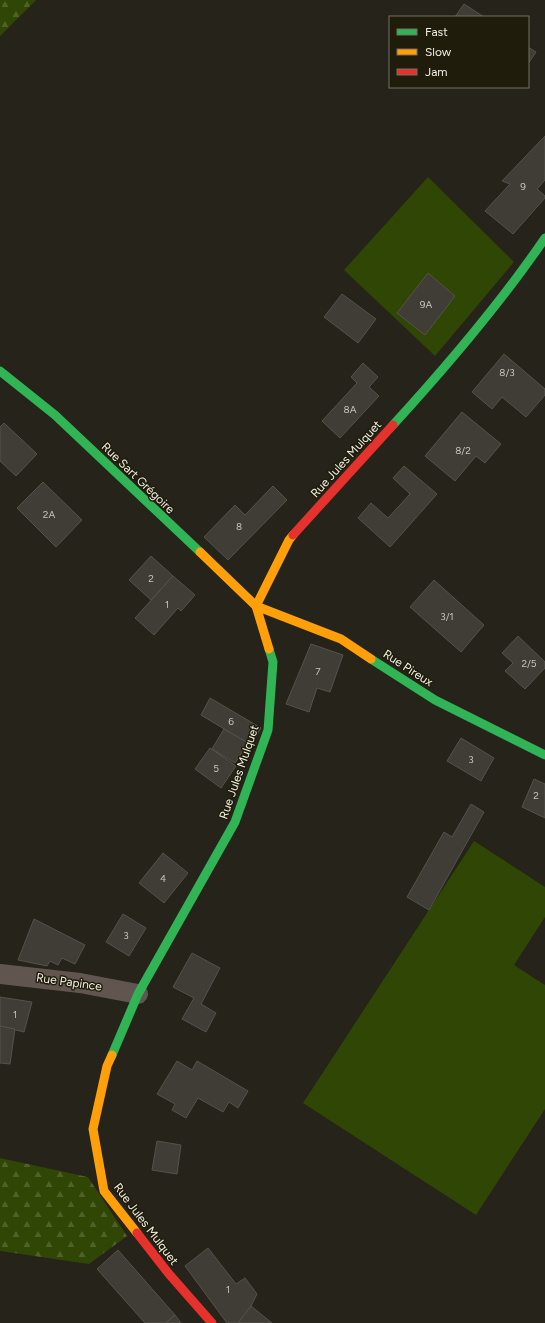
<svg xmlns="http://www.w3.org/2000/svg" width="545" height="1323" font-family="Figtree,sans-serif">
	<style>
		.green { fill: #304604 }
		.forest { fill: url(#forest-firs) }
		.building { fill: #3f3d36; stroke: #54534b }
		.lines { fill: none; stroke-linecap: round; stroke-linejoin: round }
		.street { stroke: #615550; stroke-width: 20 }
		.fast { stroke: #30b455; stroke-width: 9 }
		.slow { stroke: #ff9f0a; stroke-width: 9 }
		.jam { stroke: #e5322d; stroke-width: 9 }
		.labels { text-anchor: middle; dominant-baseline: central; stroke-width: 3; stroke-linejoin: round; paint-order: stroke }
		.number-label { font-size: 10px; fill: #c5c3b9 }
		.street-label { font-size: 12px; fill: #f2f0e5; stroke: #201c0b }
	</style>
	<defs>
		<pattern id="forest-firs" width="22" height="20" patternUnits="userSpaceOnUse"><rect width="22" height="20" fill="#304604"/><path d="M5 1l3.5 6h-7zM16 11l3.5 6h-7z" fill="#4e6128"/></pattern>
	</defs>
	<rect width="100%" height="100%" fill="#25231a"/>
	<g class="green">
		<polygon points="428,177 514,262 435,356 344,270"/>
		<polygon points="474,841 545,887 545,917 514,965 545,985 545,1109 476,1215 303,1103"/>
	</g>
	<g class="forest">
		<polygon points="0,0 36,0 0,36"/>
		<polygon points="0,1158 88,1177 127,1236 89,1264 0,1251"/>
	</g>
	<g class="building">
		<polygon points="464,4 484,17 455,17"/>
		<polygon points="528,47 536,52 528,64"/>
		<polygon points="545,136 545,180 537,189 545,196 545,198 513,234 485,211 510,184 502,181"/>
		<polygon points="428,273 455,296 425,335 397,313"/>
		<polygon points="342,294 376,319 358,343 324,317"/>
		<polygon points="504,354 545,389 545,395 526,417 502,397 492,409 472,392"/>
		<polygon points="363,363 378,377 369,387 379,396 340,438 322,421 357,383 351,377"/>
		<polygon points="462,412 501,444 485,463 476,456 455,481 425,456"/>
		<polygon points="4,423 37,454 16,476 0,461 0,427"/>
		<polygon points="404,466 437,494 390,547 358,518 371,503 388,518 410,494 393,478"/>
		<polygon points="43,482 82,520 56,547 17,508"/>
		<polygon points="273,486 287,500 228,560 204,537 235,505 245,515"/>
		<polygon points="151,556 173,576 151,600 129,580"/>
		<polygon points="173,576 195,595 181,611 178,608 154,635 135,618"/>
		<polygon points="434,580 484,625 461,652 410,607"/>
		<polygon points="518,636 545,662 545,668 525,689 505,671 513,663 502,653"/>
		<polygon points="311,644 343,655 330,692 317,688 309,712 286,704"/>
		<polygon points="210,698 261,728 251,745 201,715"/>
		<polygon points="224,729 248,743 235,763 212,749"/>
		<polygon points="461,738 494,758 481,781 447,761"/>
		<polygon points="210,748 236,766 221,788 195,769"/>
		<polygon points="534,779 545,784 545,818 522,807"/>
		<polygon points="471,804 484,812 429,910 407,897 444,832 452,837"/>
		<polygon points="163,853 188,873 164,903 139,883"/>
		<polygon points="123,914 146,928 129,956 106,942"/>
		<polygon points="34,919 85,945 75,964 62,958 58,965 50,961 47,966 18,960"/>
		<polygon points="192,953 220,968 201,1004 216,1013 206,1032 182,1019 194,998 173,987"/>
		<polygon points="0,997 32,1002 24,1032 0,1026"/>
		<polygon points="0,1026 15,1029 10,1064 0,1063"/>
		<polygon points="177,1061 192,1070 197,1061 248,1091 238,1108 229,1102 223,1112 198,1098 186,1118 172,1110 175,1104 157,1094"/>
		<polygon points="157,1141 181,1145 177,1174 152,1170"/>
		<polygon points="208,1248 236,1284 245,1278 257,1294 251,1306 238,1323 227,1323 185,1266"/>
		<polygon points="118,1250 175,1315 166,1323 145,1323 97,1269"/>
		<polygon points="251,1306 272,1323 238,1323"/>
		<polygon points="175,1315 181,1323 166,1323"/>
	</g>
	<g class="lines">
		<polyline class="street" points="0,974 80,983 138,994"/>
		<g class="fast">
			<polyline points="0,371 55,415 200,552"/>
			<path d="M393,425c54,-59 107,-121 152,-187"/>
			<polyline points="371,659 435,700 545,755"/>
			<polyline points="112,1055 138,994 235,822 268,730 273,662 269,649"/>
		</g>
		<g class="slow">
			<polyline points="200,552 256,606 341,639 371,659"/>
			<polyline points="269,649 256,606 289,540 293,535"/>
			<polyline points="112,1055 107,1066 93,1129 104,1191 137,1233"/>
		</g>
		<g class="jam">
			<polyline points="293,535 393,425"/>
			<polyline points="137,1233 169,1274 212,1323"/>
		</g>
	</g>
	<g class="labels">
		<g class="number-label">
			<text x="523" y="186">9</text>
			<text x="426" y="304">9A</text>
			<text x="507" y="372">8/3</text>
			<text x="350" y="409">8A</text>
			<text x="463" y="450">8/2</text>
			<text x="49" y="514">2A</text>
			<text x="239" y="526">8</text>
			<text x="151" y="578">2</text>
			<text x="167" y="604">1</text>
			<text x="447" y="616">3/1</text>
			<text x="529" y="663">2/5</text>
			<text x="318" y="671">7</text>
			<text x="231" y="721">6</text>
			<text x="471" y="759">3</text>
			<text x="216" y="768">5</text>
			<text x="536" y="795">2</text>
			<text x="163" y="878">4</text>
			<text x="126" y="935">3</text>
			<text x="15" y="1014">1</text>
			<text x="228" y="1289">1</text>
		</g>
		<g class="street-label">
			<text transform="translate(346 459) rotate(-48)">Rue Jules Mulquet</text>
			<text transform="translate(138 478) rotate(44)">Rue Sart Grégoire</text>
			<text transform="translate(408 668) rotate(33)">Rue Pireux</text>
			<text transform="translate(239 772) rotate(-71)">Rue Jules Mulquet</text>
			<text transform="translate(69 982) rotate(8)">Rue Papince</text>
			<text transform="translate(146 1224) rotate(53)">Rue Jules Mulquet</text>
		</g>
	</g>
	<rect x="389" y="16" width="140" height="72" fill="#201c0b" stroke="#747162"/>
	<rect x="397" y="29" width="20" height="6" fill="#30b455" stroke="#747162"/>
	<text x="425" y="36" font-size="12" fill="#f2f0e5">Fast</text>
	<rect x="397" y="49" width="20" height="6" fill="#ff9f0a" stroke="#747162"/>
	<text x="425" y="56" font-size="12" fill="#f2f0e5">Slow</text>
	<rect x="397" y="69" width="20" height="6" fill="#e5322d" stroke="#747162"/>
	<text x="425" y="76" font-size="12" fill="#f2f0e5">Jam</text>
</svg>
